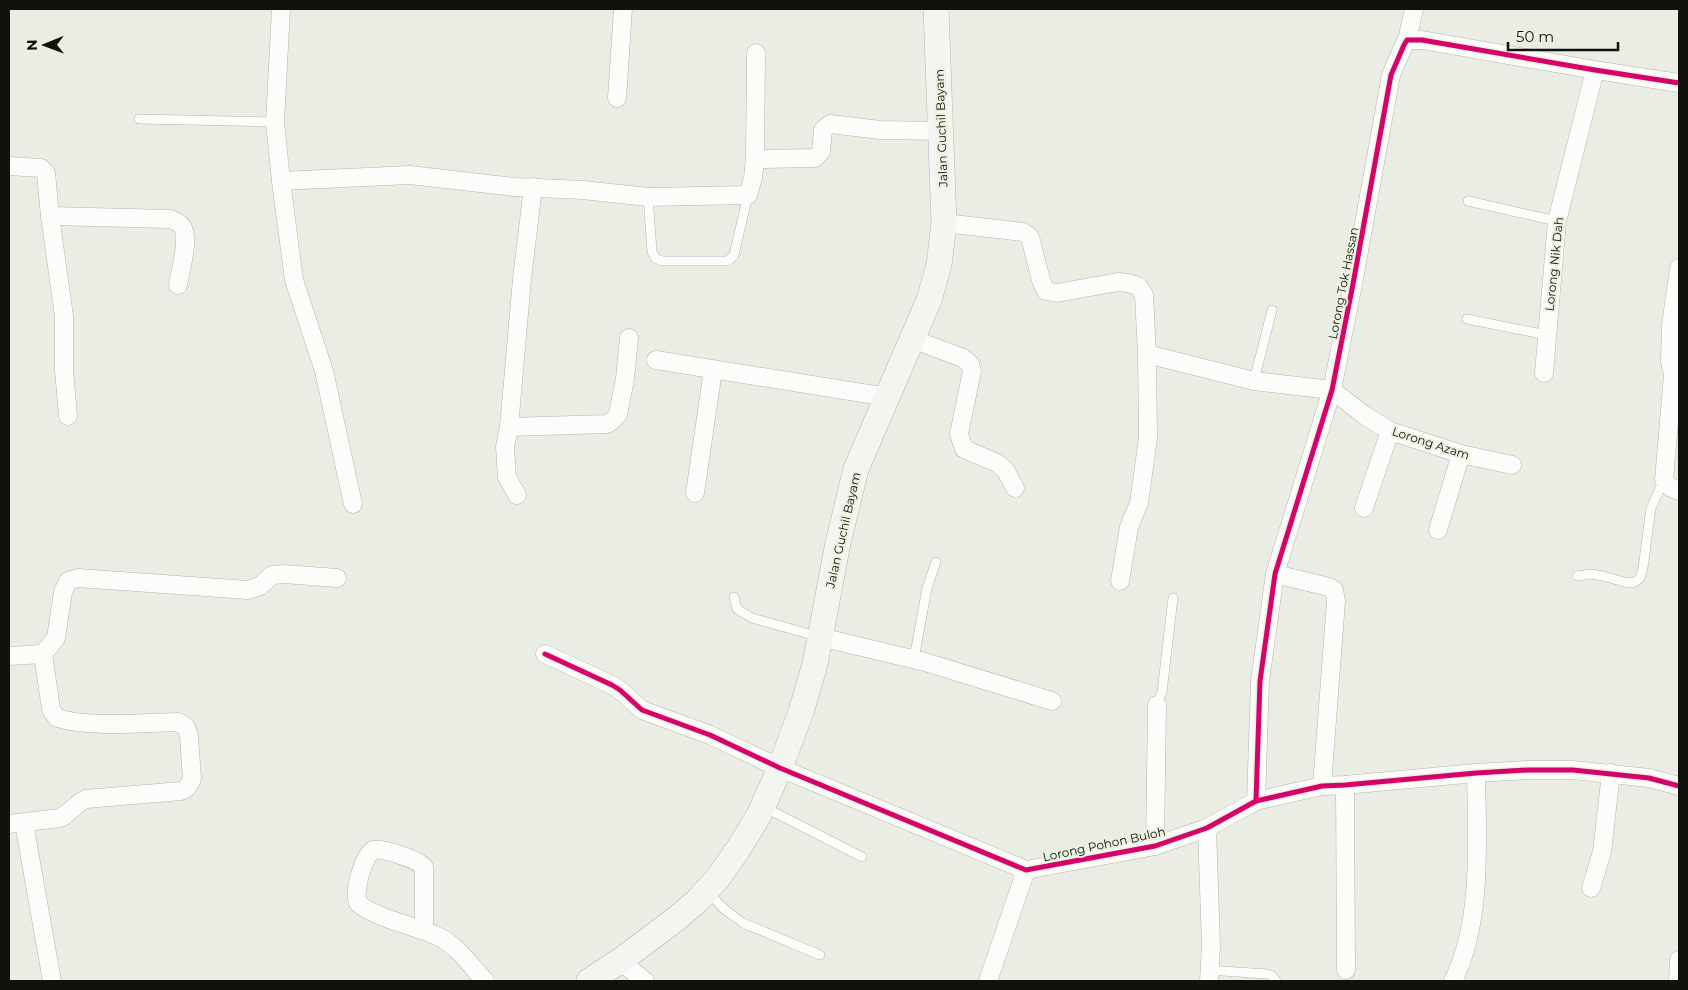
<svg xmlns="http://www.w3.org/2000/svg" width="1688" height="990" font-family="Montserrat,sans-serif">
	<style>
		.lines { fill: none; stroke-linecap: round; stroke-linejoin: round }
		.lane-casing { stroke: #b4b6af; stroke-width: 10 }
		.street-casing { stroke: #b4b6af; stroke-width: 19 }
		.secondary-casing { stroke: #b4b6af; stroke-width: 26 }
		.lane { stroke: #fcfcfb; stroke-width: 9 }
		.street { stroke: #fcfcfb; stroke-width: 18 }
		.secondary { stroke: #f3f5f0; stroke-width: 25 }
		.cycleway-casing { stroke: #ebf1e0; stroke-width: 8 }
		.cycleway { stroke: #d6006c; stroke-width: 5 }
		.labels { text-anchor: middle; dominant-baseline: central; stroke-width: 4; stroke-linejoin: round; paint-order: stroke }
		.street-label { font-size: 12px; fill: #10120c; stroke: #ebf1e0 }
	</style>
	<rect width="100%" height="100%" fill="#eaede4"/>
	<g class="lines">
		<defs>
			<g id="lane">
				<polyline points="139,119 275,122"/>
				<polyline points="648,197 652,251 655,258 662,261 728,261 734,255 748,195"/>
				<polyline points="1468,201 1557,221"/>
				<polyline points="1467,319 1547,335"/>
				<polyline points="1254,381 1272,310"/>
				<polyline points="1577,576 1591,574 1603,576 1628,583 1635,582 1640,578 1643,568 1651,508 1664,480"/>
				<polyline points="734,597 737,609 752,618 820,637"/>
				<polyline points="914,659 927,588 936,562"/>
				<polyline points="1157,705 1162,692 1173,598"/>
				<polyline points="764,807 862,857"/>
				<polyline points="708,892 724,909 743,923 820,955"/>
				<polyline points="1208,970 1267,974 1271,975 1276,981"/>
			</g>
			<g id="street">
				<polyline points="281,9 275,122 281,181 294,280 324,371 353,504"/>
				<polyline points="1407,40 1414,9"/>
				<polyline points="617,98 623,9"/>
				<polyline points="755,159 815,158 821,152 823,130 830,124 880,130 941,131"/>
				<polyline points="9,166 41,168 46,173 50,216 64,316 64,370 68,416"/>
				<polyline points="281,181 410,175 514,187 583,190 648,197 748,195 753,178 755,159 756,53"/>
				<path d="M50,216l120,3c3,1 8,3 11,6 10,11 -1,46 -3,60"/>
				<polyline points="944,223 1023,232 1030,237 1041,280 1046,291 1057,293 1118,282 1128,283 1138,286 1144,295 1147,354 1148,438 1139,503 1129,527 1120,581"/>
				<polyline points="1679,268 1671,325 1670,361 1673,375 1664,480 1670,487 1679,491"/>
				<polyline points="912,339 963,358 970,364 972,371 959,434 964,449 997,463 1006,471 1015,488"/>
				<polyline points="1147,354 1254,381 1332,390 1364,415 1390,431 1461,454 1512,465"/>
				<polyline points="656,360 887,397"/>
				<polyline points="1544,373 1557,221 1595,70"/>
				<polyline points="509,427 607,424 613,420 618,414 625,379 629,338"/>
				<polyline points="695,493 713,370"/>
				<polyline points="517,495 507,477 505,447 509,427 522,279 533,187"/>
				<polyline points="1364,508 1390,431"/>
				<polyline points="1438,530 1461,454"/>
				<polyline points="1275,574 1329,587 1334,590 1336,601 1322,786"/>
				<polyline points="820,637 925,662 1052,701"/>
				<polyline points="43,654 56,638 63,592 68,581 78,578 248,590 260,586 272,575 284,574 337,578"/>
				<polyline points="545,654 612,685 620,690 642,710 710,735 780,768 1026,870 1155,846 1207,828 1256,801 1322,786 1345,785 1476,773 1528,770 1573,770 1649,778 1679,786"/>
				<path d="M9,656l34,-2 8,55 6,9c33,10 86,5 121,4l8,5 3,9 3,43 -5,9 -6,3 -95,8c-10,4 -16,14 -26,19l-51,6"/>
				<polyline points="1345,785 1346,970"/>
				<polyline points="1256,801 1260,681 1275,574 1332,390 1353,284 1391,75 1404,45 1407,40 1422,40 1595,70 1679,83"/>
				<polyline points="24,823 52,981"/>
				<polyline points="1207,828 1211,946 1209,981"/>
				<polyline points="1155,846 1157,705"/>
				<polyline points="1591,888 1602,852 1611,773"/>
				<path d="M424,930v-63c-6,-8 -42,-19 -51,-17 -10,7 -20,42 -15,53 16,15 58,23 79,33 20,9 33,29 48,45"/>
				<polyline points="620,961 645,981"/>
				<polyline points="988,981 1026,870"/>
				<path d="M1453,981c30,-60 24,-142 23,-208"/>
				<polyline points="1678,981 1679,960"/>
			</g>
			<polyline id="secondary" points="589,981 620,961 676,919 696,902 718,878 739,848 759,815 780,768 801,712 815,664 838,543 856,469 929,300 939,265 944,223 936,9"/>
		</defs>
		<use href="#lane" class="lane-casing"/>
		<use href="#street" class="street-casing"/>
		<use href="#secondary" class="secondary-casing"/>
		<use href="#lane" class="lane"/>
		<use href="#street" class="street"/>
		<use href="#secondary" class="secondary"/>
		<defs>
			<g id="cycleway">
				<polyline points="545,654 612,685 620,690 642,710 710,735 780,768 1026,870 1155,846 1207,828 1256,801 1322,786 1345,785 1476,773 1528,770 1573,770 1649,778 1679,786"/>
				<polyline points="1256,801 1260,681 1275,574 1332,390 1353,284 1391,75 1404,45 1407,40 1422,40 1595,70 1679,83"/>
			</g>
		</defs>
		<use href="#cycleway" class="cycleway-casing"/>
		<use href="#cycleway" class="cycleway"/>
	</g>
	<g class="labels">
		<g class="street-label">
			<text transform="translate(941 128) rotate(-92)">Jalan Guchil Bayam</text>
			<text transform="translate(1554 264) rotate(-84)">Lorong Nik Dah</text>
			<text transform="translate(1343 283) rotate(-79)">Lorong Tok Hassan</text>
			<text transform="translate(1431 443) rotate(18)">Lorong Azam</text>
			<text transform="translate(843 530) rotate(-77)">Jalan Guchil Bayam</text>
			<text transform="translate(1104 844) rotate(-12)">Lorong Pohon Buloh</text>
		</g>
	</g>
	<rect width="1688" height="990" fill="none" stroke="#10120c" stroke-width="20"/>
	<g transform="translate(45 45) rotate(269)" stroke="#ebf1e0" stroke-width="4" paint-order="stroke">
	<path d="M0-4L9 19L0 12L-9 19Z" fill="#10120c"/>
	<text y="-8" font-size="14" font-weight="bold" text-anchor="middle" fill="#10120c">N</text>
	</g>
	<path d="M1508 42v8h110v-8" fill="none" stroke="#10120c" stroke-width="2.5"/>
	<text x="1516" y="42" font-size="15" fill="#10120c" stroke="#ebf1e0" stroke-width="4" paint-order="stroke">50 m</text>
</svg>
